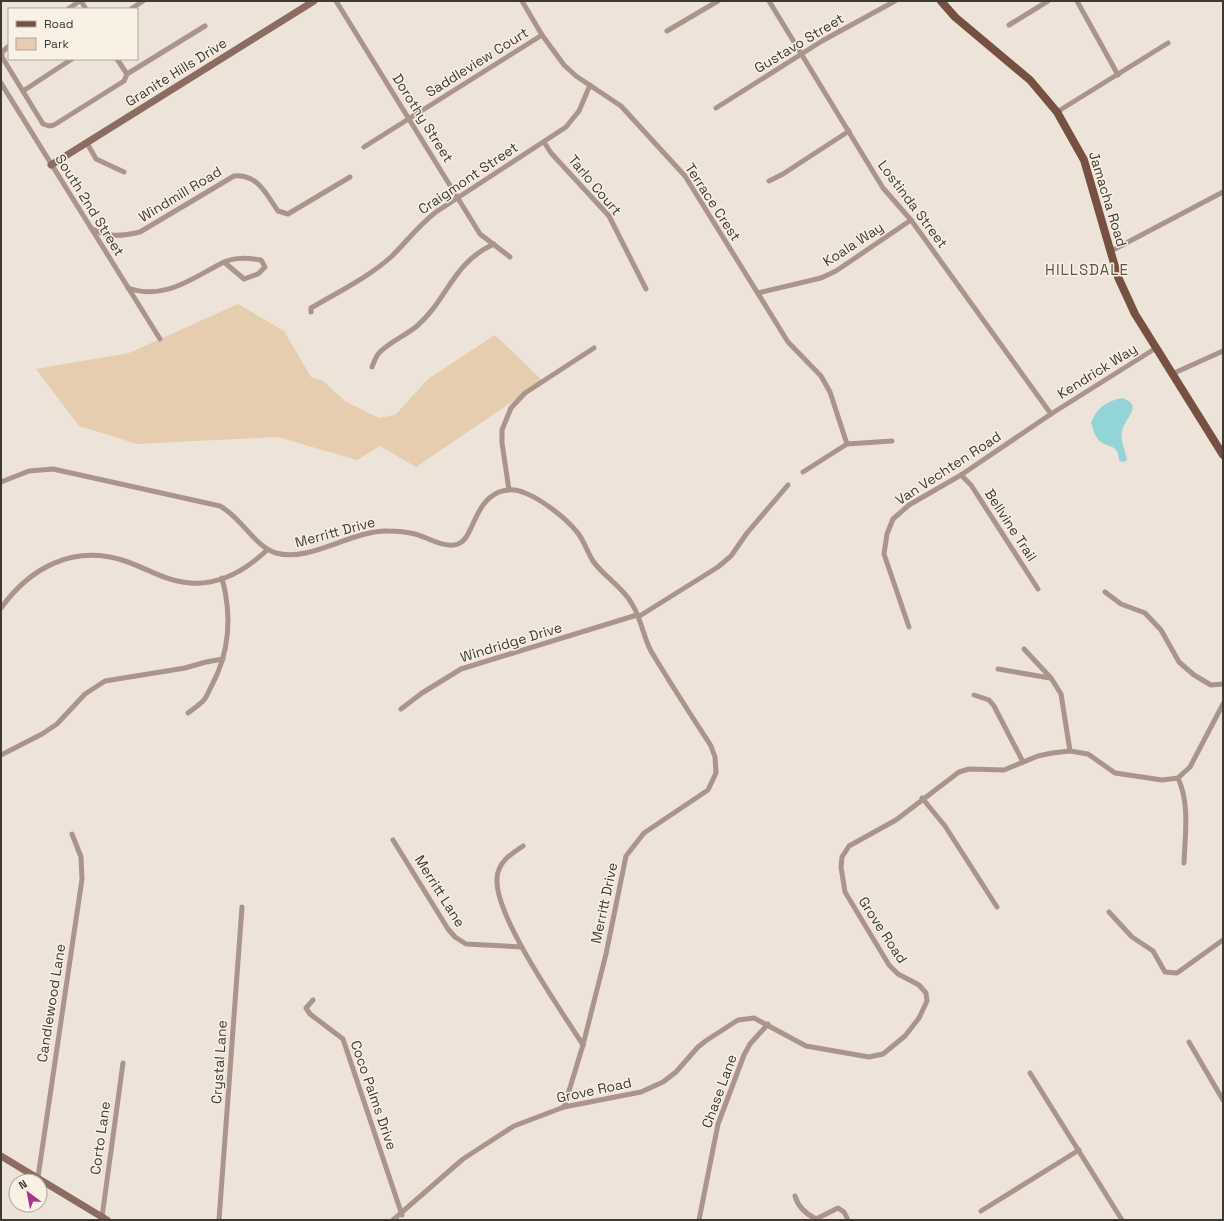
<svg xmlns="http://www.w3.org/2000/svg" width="1224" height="1221" font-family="'Space Grotesk',sans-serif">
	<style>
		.green { fill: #e6cdaf }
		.water { fill: #93d4d8 }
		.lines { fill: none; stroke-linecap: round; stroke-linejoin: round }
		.street { stroke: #aa948b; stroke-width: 5 }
		.secondary { stroke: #8c6c60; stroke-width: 7 }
		.primary { stroke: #765041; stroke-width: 8 }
		.labels { text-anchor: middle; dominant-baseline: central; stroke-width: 3; stroke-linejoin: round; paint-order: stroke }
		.street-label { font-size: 14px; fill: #3d3935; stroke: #faf1e5 }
		.neighbourhood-label { font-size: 15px; letter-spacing: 1px; fill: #5d554b; stroke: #faf1e5 }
	</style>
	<rect width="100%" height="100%" fill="#ede3d8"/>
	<polygon class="green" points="238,304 284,331 311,377 323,381 345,401 379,418 395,415 428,379 495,335 543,381 416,467 380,446 357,460 278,437 137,444 79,426 36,369 129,353"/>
	<path class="water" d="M1122,398c23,7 2,20 0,34 -2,10 4,19 5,28l-3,2 -5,-1c0,-20 -14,-11 -22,-23 -3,-4 -4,-11 -6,-15 5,-15 16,-22 31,-25z"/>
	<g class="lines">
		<g class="street">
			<polyline points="81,1 86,9"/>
			<polyline points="336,1 480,234 510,257"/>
			<polyline points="522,1 542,35 564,65 576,76 621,106 685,176 788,342 821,376 830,392 847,444"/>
			<polyline points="769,1 883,188 911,220 1051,414"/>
			<polyline points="1077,1 1118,75"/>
			<polyline points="68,9 80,1"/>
			<polyline points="131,9 143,1"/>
			<polyline points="1009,25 1048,1"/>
			<polyline points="667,31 718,1"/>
			<polyline points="9,46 2,52 2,57 43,124 49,126 54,125 124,81 127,74 117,59"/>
			<polyline points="127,74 205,26"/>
			<polyline points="1,83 160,339"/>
			<polyline points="23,91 72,59"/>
			<polyline points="716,108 822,41 895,1"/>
			<polyline points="1057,112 1168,43"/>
			<polyline points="544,142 551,153 609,216 646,289"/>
			<polyline points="87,143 96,159 124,172"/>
			<polyline points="364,147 542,35"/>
			<polyline points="769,181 783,174 849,131"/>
			<path d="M91,228c15,10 32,8 49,4l94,-56c24,-2 32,18 44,35l10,3 62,-37"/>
			<polyline points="1111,251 1223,192"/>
			<path d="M128,288c37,13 64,-10 96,-26l20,17 14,-5 7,-7 -4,-7c-13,-2 -25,-3 -37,2"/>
			<polyline points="758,293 821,278 836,271 911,220"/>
			<path d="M311,312v-4c27,-16 58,-31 81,-52 15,-15 27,-31 44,-44l130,-85 13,-16 11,-26"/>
			<path d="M372,367c2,-5 4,-11 7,-14 10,-11 26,-17 38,-27 31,-27 35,-63 77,-82"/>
			<polyline points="1172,374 1223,351"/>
			<polyline points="803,472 847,444 892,441"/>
			<polyline points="961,475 971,485 1038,589"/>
			<path d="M1,482l28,-11 24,-2 167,37c21,11 35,41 56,47 33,10 76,-23 112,-22 9,0 19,1 27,3 12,3 30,15 43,10 16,-6 15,-41 41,-52 8,-3 18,-3 26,1 16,6 41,25 52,39 7,8 10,20 16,29 11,16 30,26 39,43 9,14 11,32 19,47 19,32 40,64 60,95l4,11 1,16 -8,17 -64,43 -18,23 -20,98 -23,91 -19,62"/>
			<polyline points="509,490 502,443 502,430 511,408 525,393 594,348"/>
			<polyline points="1105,592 1121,604 1145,613 1161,630 1179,662 1194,675 1211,685 1223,684"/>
			<path d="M1,608c29,-40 71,-63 121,-48 23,7 44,22 69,23 30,2 55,-13 76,-33"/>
			<polyline points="638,617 718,567 731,556 747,533 788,485"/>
			<polyline points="909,627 884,554 887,534 893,519 909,505 961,475 1051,414 1156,348"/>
			<polyline points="1024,649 1051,678 1061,694 1070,751"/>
			<polyline points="998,669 1050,678"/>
			<polyline points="974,695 989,700 994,706 1023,762"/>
			<polyline points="401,709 422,693 461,669 637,615"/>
			<path d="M188,713c5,-4 10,-7 15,-12 4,-4 6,-11 9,-16 18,-34 20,-70 10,-107"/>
			<polyline points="1,755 42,734 57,724 85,694 105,681 185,668 206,662 223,659"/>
			<path d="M1178,778c12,26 7,57 6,85"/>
			<polyline points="922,798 945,826 997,907"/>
			<polyline points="393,840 448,929 455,937 466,944 522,947"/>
			<path d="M523,846c-12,8 -25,16 -26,32 -3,38 64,132 86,167"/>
			<polyline points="1109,912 1132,937 1153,951 1165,972 1177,973 1223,940"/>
			<polyline points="313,1000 306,1008 310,1014 343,1039 402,1215"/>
			<polyline points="1189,1042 1223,1100"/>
			<polyline points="1030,1073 1122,1220"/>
			<polyline points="38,1177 82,879 81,857 72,834"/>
			<path d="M795,1196c3,11 11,18 21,23l22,-11 6,4 4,8"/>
			<polyline points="981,1211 1079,1150"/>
			<polyline points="102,1217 123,1063"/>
			<polyline points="219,1220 242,907"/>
			<polyline points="393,1220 463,1159 514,1126 564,1107 641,1092 663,1082 676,1072 698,1047 707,1040 738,1020 754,1018 806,1046 869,1057 883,1054 905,1036 919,1018 927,1001 926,993 919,985 898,974 889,965 845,892 841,867 842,857 849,846 896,820 959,772 969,769 1004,770 1038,756 1052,753 1070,751 1088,754 1115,773 1162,780 1178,778 1190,767 1223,704"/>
			<polyline points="699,1220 718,1124 744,1055 750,1044 768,1024"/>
		</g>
		<g class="secondary">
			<polyline points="51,165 314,1"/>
			<polyline points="1,1156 107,1220"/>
		</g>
		<polyline class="primary" points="941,1 955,17 1030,80 1057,112 1084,160 1118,277 1135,314 1223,455"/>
	</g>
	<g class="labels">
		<g class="street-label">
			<text transform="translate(799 43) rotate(-31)">Gustavo Street</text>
			<text transform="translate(477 62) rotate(-32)">Saddleview Court</text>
			<text transform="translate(176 72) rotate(-32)">Granite Hills Drive</text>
			<text transform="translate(423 118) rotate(58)">Dorothy Street</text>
			<text transform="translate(468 178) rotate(-34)">Craigmont Street</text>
			<text transform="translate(595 185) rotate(50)">Tarlo Court</text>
			<text transform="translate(180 194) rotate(-31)">Windmill Road</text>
			<text transform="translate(1108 199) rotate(73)">Jamacha Road</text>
			<text transform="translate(713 202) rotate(57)">Terrace Crest</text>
			<text transform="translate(913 204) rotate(53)">Lostinda Street</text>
			<text transform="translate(90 205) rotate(58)">South 2nd Street</text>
			<text transform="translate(853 244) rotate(-33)">Koala Way</text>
			<text transform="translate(1097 371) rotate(-32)">Kendrick Way</text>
			<text transform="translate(948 468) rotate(-33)">Van Vechten Road</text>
			<text transform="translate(1011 525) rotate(57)">Bellvine Trail</text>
			<text transform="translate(335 532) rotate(-15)">Merritt Drive</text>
			<text transform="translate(511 642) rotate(-17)">Windridge Drive</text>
			<text transform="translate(440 891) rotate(58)">Merritt Lane</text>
			<text transform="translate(604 903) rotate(-78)">Merritt Drive</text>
			<text transform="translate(883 930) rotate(57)">Grove Road</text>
			<text transform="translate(51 1003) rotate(-81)">Candlewood Lane</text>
			<text transform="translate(219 1062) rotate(-86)">Crystal Lane</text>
			<text transform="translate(594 1090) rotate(-12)">Grove Road</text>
			<text transform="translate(719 1091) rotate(-70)">Chase Lane</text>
			<text transform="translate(374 1095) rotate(71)">Coco Palms Drive</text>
			<text transform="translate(100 1138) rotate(-82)">Corto Lane</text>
		</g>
		<g class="neighbourhood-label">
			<text x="1087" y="269">HILLSDALE</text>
		</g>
	</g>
	<rect width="1224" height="1221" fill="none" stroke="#3d3935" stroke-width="4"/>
	<rect x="8" y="8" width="130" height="52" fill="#faf1e5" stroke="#aea79f"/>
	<rect x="16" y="21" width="20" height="6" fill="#765041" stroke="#aea79f"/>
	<text x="44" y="28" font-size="12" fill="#3d3935">Road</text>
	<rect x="16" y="38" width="20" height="12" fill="#e6cdaf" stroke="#aea79f"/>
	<text x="44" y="48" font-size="12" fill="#3d3935">Park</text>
	<g transform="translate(28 1193) rotate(328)"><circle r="19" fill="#faf1e5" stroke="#aea79f"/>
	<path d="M0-3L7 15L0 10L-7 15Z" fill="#a83590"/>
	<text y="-6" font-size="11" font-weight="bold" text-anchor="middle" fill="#3d3935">N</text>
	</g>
</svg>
